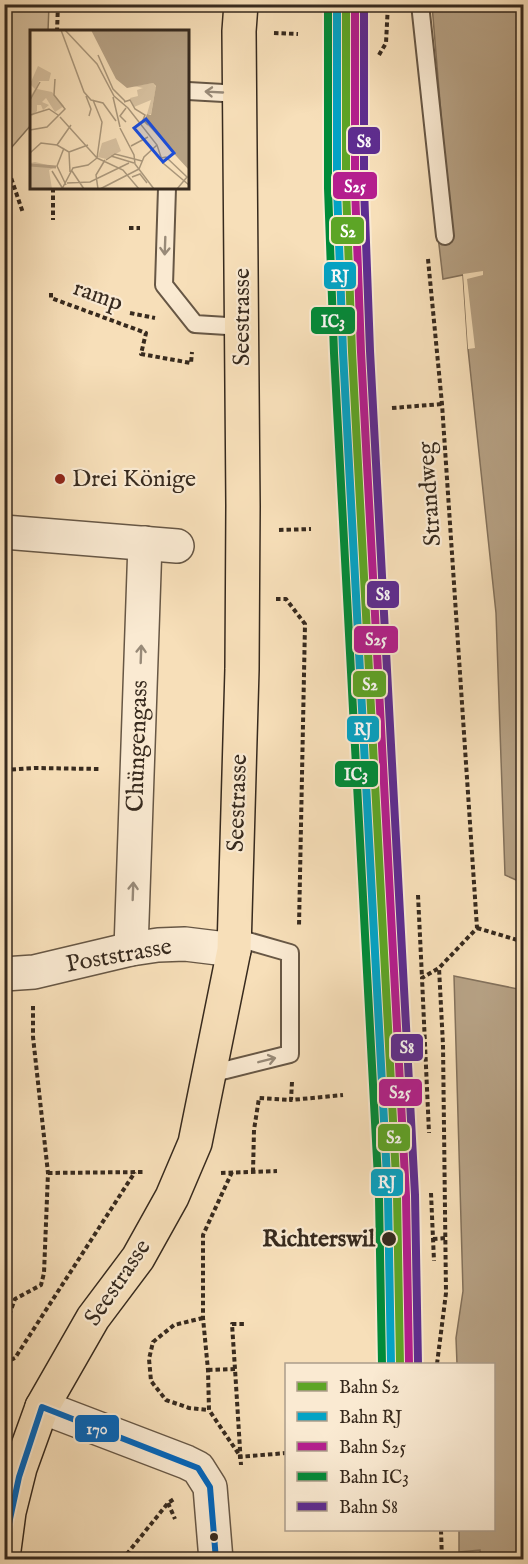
<svg xmlns="http://www.w3.org/2000/svg" width="528" height="1564" font-family="'IM FELL English',serif">
	<style>
		.green { fill: #d6c09f; stroke: #86755e; stroke-width: 1.5 }
		.water { fill: #b6a184; stroke: #83715b; stroke-width: 1.5 }
		.pier { fill: #f7dfb9 }
		.lines { fill: none; stroke-linecap: round; stroke-linejoin: round }
		.lane-casing { stroke: #675745; stroke-width: 20 }
		.street-casing { stroke: #675745; stroke-width: 36 }
		.primary-casing { stroke: #372a1e; stroke-width: 36 }
		.path { stroke: #372a1e; stroke-width: 4; stroke-dasharray: 4.5 3; stroke-linecap: butt }
		.lane { stroke: #faead2; stroke-width: 16 }
		.street { stroke: #faead2; stroke-width: 33 }
		.primary { stroke: #f7dfb9; stroke-width: 33 }
		.bus-1-casing { stroke: #faead2; stroke-width: 10 }
		.bus-1 { stroke: #0065bd; stroke-width: 6 }
		.rail-1-casing { stroke: #faead2; stroke-width: 12 }
		.rail-2-casing { stroke: #faead2; stroke-width: 12 }
		.rail-3-casing { stroke: #faead2; stroke-width: 12 }
		.rail-4-casing { stroke: #faead2; stroke-width: 12 }
		.rail-5-casing { stroke: #faead2; stroke-width: 12 }
		.rail-1 { stroke: #5da526; stroke-width: 8 }
		.rail-2 { stroke: #03a3c5; stroke-width: 8 }
		.rail-3 { stroke: #b41e8e; stroke-width: 8 }
		.rail-4 { stroke: #008b39; stroke-width: 8 }
		.rail-5 { stroke: #5e2d91; stroke-width: 8 }
		.oneway { stroke: #988a78 }
		.poi-dot { fill: #8f2418; stroke: #faead2; stroke-width: 2 }
		.stop-dot { fill: #372a1e; stroke: #faead2; stroke-width: 2 }
		.labels { text-anchor: middle; dominant-baseline: central; stroke-width: 4.5; stroke-linejoin: round; paint-order: stroke }
		.street-label { font-size: 24px; fill: #372a1e; stroke: #faead2 }
		.poi-label { font-size: 24px; fill: #372a1e; stroke: #faead2; text-anchor: start }
		.stop-label { font-size: 24px; font-weight: bold; fill: #372a1e; stroke: #faead2; text-anchor: end }
		.inset-river { fill: none; stroke: #b6a184; stroke-width: 3 }
		.inset-road { fill: none; stroke: #aa977b; stroke-width: 1.5 }
		.view { fill: #1d4ed8; fill-opacity: 0.15; stroke: #1d4ed8; stroke-width: 3 }
		.inset-edge { fill: none; stroke: #372a1e; stroke-width: 3 }
		.line-badge { stroke: #faead2; stroke-width: 2 }
		.badge-label { font-size: 16px; text-anchor: middle; font-weight: bold; fill: #fff }
	</style>
	<rect width="100%" height="100%" fill="#f7dfb9"/>
	<filter id="stains"><feTurbulence type="fractalNoise" baseFrequency=".00333" numOctaves="4"/><feColorMatrix values="0 0 0 0 .2 0 0 0 0 .09 0 0 0 0 .02 0 0 0 .5 -.17"/></filter>
	<radialGradient id="worn" r=".72"><stop offset=".6" stop-color="#630" stop-opacity="0"/><stop offset="1" stop-color="#630" stop-opacity=".3"/></radialGradient>
	<polygon class="green" points="5,4 49,5 48,31 32,32 31,125 5,155"/>
	<g class="water">
		<polygon points="432,5 523,5 523,883 505,875 496,613 468,349 463,275 443,279 434,202 448,199"/>
		<polygon points="454,976 523,990 523,1559 481,1559 480,1550 459,1552 459,1530 494,1530 494,1364 457,1364 456,1338 463,1291"/>
	</g>
	<polygon class="pier" points="483,271 483,275 467,279 475,348 468,349 463,274"/>
	<g class="lines">
		<defs>
			<g id="lane">
				<polyline points="420,4 445,236"/>
				<polyline points="188,91 241,94"/>
				<polyline points="167,188 164,285 195,324 243,327"/>
				<polyline points="210,1074 290,1054 290,953 234,937"/>
			</g>
			<g id="street">
				<polyline points="4,532 177,546"/>
				<polyline points="131,949 145,543"/>
				<polyline points="4,974 34,972 131,949 158,945 185,944 234,950"/>
				<polyline points="42,1407 186,1462 198,1468 210,1487 216,1560"/>
			</g>
			<polyline id="primary" points="4,1550 9,1512 20,1468 42,1407 93,1318 138,1258 172,1197 195,1143 234,950 242,669 243,506 239,31 241,4"/>
		</defs>
		<use href="#lane" class="lane-casing"/>
		<use href="#street" class="street-casing"/>
		<use href="#primary" class="primary-casing"/>
		<g class="path">
			<polyline points="57,32 58,4"/>
			<polyline points="274,33 298,34"/>
			<polyline points="379,55 386,43 388,4"/>
			<polyline points="4,157 23,213"/>
			<polyline points="53,188 53,220"/>
			<polyline points="129,228 140,228"/>
			<polyline points="428,259 442,404 477,928 439,968 422,978 429,1133"/>
			<polyline points="51,293 51,298 146,333 141,354 191,363 192,352"/>
			<polyline points="130,313 155,318"/>
			<polyline points="392,408 442,404"/>
			<polyline points="279,530 311,529"/>
			<polyline points="276,599 286,599 305,624 299,926"/>
			<polyline points="4,770 34,768 101,769"/>
			<polyline points="418,895 422,978"/>
			<polyline points="477,928 524,942"/>
			<polyline points="292,1082 291,1100 343,1095"/>
			<polyline points="232,1172 203,1235 203,1318 208,1370 209,1410 240,1456"/>
			<polyline points="253,1172 254,1130 259,1098 291,1100"/>
			<polyline points="48,1173 143,1172"/>
			<polyline points="221,1173 277,1171"/>
			<polyline points="431,1193 434,1261"/>
			<polyline points="433,1239 446,1238"/>
			<polyline points="203,1318 174,1325 153,1342 149,1359 151,1381 166,1400 189,1408 209,1410"/>
			<polyline points="4,1329 15,1299 41,1285 44,1273 48,1173 33,1037 33,1006"/>
			<polyline points="4,1363 15,1358 135,1172"/>
			<polyline points="437,1364 446,1293 443,1045 439,968"/>
			<polyline points="235,1369 232,1324 245,1324"/>
			<polyline points="208,1370 235,1369 241,1465"/>
			<polyline points="238,1457 286,1453"/>
			<polyline points="168,1503 175,1519"/>
			<polyline points="441,1530 442,1560"/>
			<polyline points="122,1560 168,1503 174,1499"/>
		</g>
		<use href="#lane" class="lane"/>
		<use href="#street" class="street"/>
		<use href="#primary" class="primary"/>
		<defs>
			<polyline id="bus-1" points="4,1547 19,1477 42,1407 198,1468 210,1487 216,1560"/>
		</defs>
		<use href="#bus-1" class="bus-1-casing"/>
		<use href="#bus-1" class="bus-1"/>
		<defs>
			<polyline id="rail-1" points="346,4 346,188 352,352 397,1196 400,1364"/>
			<polyline id="rail-2" points="337,4 337,188 343,352 388,1196 391,1364"/>
			<polyline id="rail-3" points="355,4 355,188 361,352 406,1196 409,1364"/>
			<polyline id="rail-4" points="328,4 328,188 334,353 379,1197 382,1364"/>
			<polyline id="rail-5" points="364,4 364,188 370,351 415,1195 418,1364"/>
		</defs>
		<use href="#rail-1" class="rail-1-casing"/>
		<use href="#rail-2" class="rail-2-casing"/>
		<use href="#rail-3" class="rail-3-casing"/>
		<use href="#rail-4" class="rail-4-casing"/>
		<use href="#rail-5" class="rail-5-casing"/>
		<use href="#rail-1" class="rail-1"/>
		<use href="#rail-2" class="rail-2"/>
		<use href="#rail-3" class="rail-3"/>
		<use href="#rail-4" class="rail-4"/>
		<use href="#rail-5" class="rail-5"/>
	</g>
	<defs><path id="oneway-shaft" d="M-6 0H5M1.5-3L5.5 0L1.5 3" fill="none" stroke-width="1.6" stroke-linecap="round" stroke-linejoin="round" transform="scale(1.5)"/></defs>
	<g class="oneway">
		<use href="#oneway-shaft" transform="translate(214 92) rotate(-177)"/>
		<use href="#oneway-shaft" transform="translate(165 246) rotate(92)"/>
		<use href="#oneway-shaft" transform="translate(141 654) rotate(-88)"/>
		<use href="#oneway-shaft" transform="translate(133 891) rotate(-88)"/>
		<use href="#oneway-shaft" transform="translate(267 1060) rotate(-14)"/>
	</g>
	<circle class="poi-dot" cx="60" cy="479" r="6"/>
	<g class="stop-dot">
		<circle cx="389" cy="1239" r="8"/>
		<circle cx="214" cy="1537" r="5"/>
	</g>
	<g class="labels">
		<g class="street-label">
			<text transform="translate(98 296) rotate(20)">ramp</text>
			<text transform="translate(242 317) rotate(-90)">Seestrasse</text>
			<text transform="translate(430 494) rotate(-94)">Strandweg</text>
			<text transform="translate(138 746) rotate(-88)">Chüngengass</text>
			<text transform="translate(238 803) rotate(-88)">Seestrasse</text>
			<text transform="translate(119 956) rotate(-10)">Poststrasse</text>
			<text transform="translate(118 1283) rotate(-56)">Seestrasse</text>
		</g>
		<g class="poi-label">
			<text x="72" y="479">Drei Könige</text>
		</g>
		<g class="stop-label">
			<text x="375" y="1239">Richterswil</text>
		</g>
	</g>
	<g transform="translate(30 30)">
		<rect width="159" height="159" fill="#f7dfb9"/>
		<path d="M8,36l13,7 -2,8h-10l-2,8 15,3 12,14 -9,6 -9,-14 -4,4 7,3 -6,5 -2,-5h-4v6l-5,5 -2,-19 5,-8 -5,-5zM123,53l3,4 -5,27h-4l4,-14 -17,7 -4,-9 8,-2 -1,-6 6,-2 -9,-2zM86,108l5,13 -15,8 -8,-2 4,-14zM5,132l21,5 -7,3 3,19h-22v-26z" fill="#d6c09f"/>
		<path d="M61,0h98v140l-45,-49 3,-7 4,1 5,-29 -3,-3 -26,5 -11,-9z" fill="#b6a184"/>
		<path class="inset-river" d="M124,0l20,34 2,14 -11,60M139,107l20,-6M136,108l23,-12M0,135l26,2"/>
		<path class="inset-road" d="M4,0h19M31,0l23,62 7,8 12,3 13,18M35,0l32,34 17,32 14,12 29,37 6,18 26,22M68,25l15,34 12,12M56,66l5,13 -2,7M83,67l7,30M0,70l10,-18M63,70l9,22 -5,36M94,72l6,-2 5,9 10,6 -2,5 5,5M0,85l19,-6 9,6M30,87l37,41M96,92l-6,-6 6,-8M90,98l14,27 1,9 19,25M0,100l17,-3 18,-18 -11,-14 1,-16M27,115l14,-20M101,116l17,-9M34,118l-7,18 9,19M39,122l19,-7M0,123l11,-10 16,2 12,7 1,20M81,126l23,7M67,128l26,12 16,19M131,128l5,-1 21,20 -10,12M76,130l9,-6 27,7M109,139l5,-12 13,-12M22,141l11,18M42,141l12,18M102,147l8,-3 7,9M37,153l23,-1 39,-19M32,159l11,-21 15,-3 9,-7M68,159l-2,-14 9,-15M70,159l39,-20"/>
		<path class="view" d="M116,89l28,34 -11,9 -29,-34z"/>
		<rect width="159" height="159" class="inset-edge"/>
	</g>
	<g class="line-badge">
		<rect x="347" y="126" width="34" height="29" rx="6" fill="#5e2d91"/>
		<rect x="332" y="171" width="46" height="29" rx="6" fill="#b41e8e"/>
		<rect x="330" y="216" width="35" height="29" rx="6" fill="#5da526"/>
		<rect x="323" y="261" width="34" height="29" rx="6" fill="#03a3c5"/>
		<rect x="310" y="306" width="46" height="29" rx="6" fill="#008b39"/>
		<rect x="366" y="580" width="34" height="29" rx="6" fill="#5e2d91"/>
		<rect x="353" y="625" width="46" height="29" rx="6" fill="#b41e8e"/>
		<rect x="352" y="670" width="35" height="28" rx="6" fill="#5da526"/>
		<rect x="346" y="715" width="34" height="28" rx="6" fill="#03a3c5"/>
		<rect x="334" y="760" width="45" height="28" rx="6" fill="#008b39"/>
		<rect x="390" y="1033" width="34" height="29" rx="6" fill="#5e2d91"/>
		<rect x="378" y="1078" width="45" height="29" rx="6" fill="#b41e8e"/>
		<rect x="377" y="1123" width="34" height="29" rx="6" fill="#5da526"/>
		<rect x="370" y="1168" width="34" height="29" rx="6" fill="#03a3c5"/>
		<rect x="74" y="1414" width="46" height="29" rx="6" fill="#0065bd"/>
	</g>
	<g class="badge-label">
		<text x="364" y="147">S8</text>
		<text x="355" y="192">S25</text>
		<text x="348" y="237">S2</text>
		<text x="340" y="282">RJ</text>
		<text x="333" y="327">IC3</text>
		<text x="383" y="600">S8</text>
		<text x="376" y="645">S25</text>
		<text x="370" y="690">S2</text>
		<text x="363" y="735">RJ</text>
		<text x="356" y="780">IC3</text>
		<text x="407" y="1053">S8</text>
		<text x="400" y="1098">S25</text>
		<text x="394" y="1143">S2</text>
		<text x="387" y="1188">RJ</text>
		<text x="97" y="1434">170</text>
	</g>
	<rect width="528" height="1564" fill="none" stroke="#f7dfb9" stroke-width="24"/>
	<rect x="6" y="6" width="516" height="1552" fill="none" stroke="#372a1e" stroke-width="3"/>
	<rect x="12" y="12" width="504" height="1540" fill="none" stroke="#372a1e" stroke-width="1.5"/>
	<rect x="285" y="1363" width="210" height="168" fill="#faead2" stroke="#ac9d8a" stroke-width="1.5"/>
	<rect x="297" y="1382" width="30" height="9" fill="#5da526" stroke="#ac9d8a" stroke-width="1.5"/>
	<text x="339" y="1393" font-size="18" fill="#372a1e">Bahn S2</text>
	<rect x="297" y="1412" width="30" height="9" fill="#03a3c5" stroke="#ac9d8a" stroke-width="1.5"/>
	<text x="339" y="1423" font-size="18" fill="#372a1e">Bahn RJ</text>
	<rect x="297" y="1442" width="30" height="9" fill="#b41e8e" stroke="#ac9d8a" stroke-width="1.5"/>
	<text x="339" y="1453" font-size="18" fill="#372a1e">Bahn S25</text>
	<rect x="297" y="1472" width="30" height="9" fill="#008b39" stroke="#ac9d8a" stroke-width="1.5"/>
	<text x="339" y="1483" font-size="18" fill="#372a1e">Bahn IC3</text>
	<rect x="297" y="1502" width="30" height="9" fill="#5e2d91" stroke="#ac9d8a" stroke-width="1.5"/>
	<text x="339" y="1513" font-size="18" fill="#372a1e">Bahn S8</text>
	<rect width="100%" height="100%" filter="url(#stains)"/>
	<rect width="100%" height="100%" fill="url(#worn)"/>
</svg>
